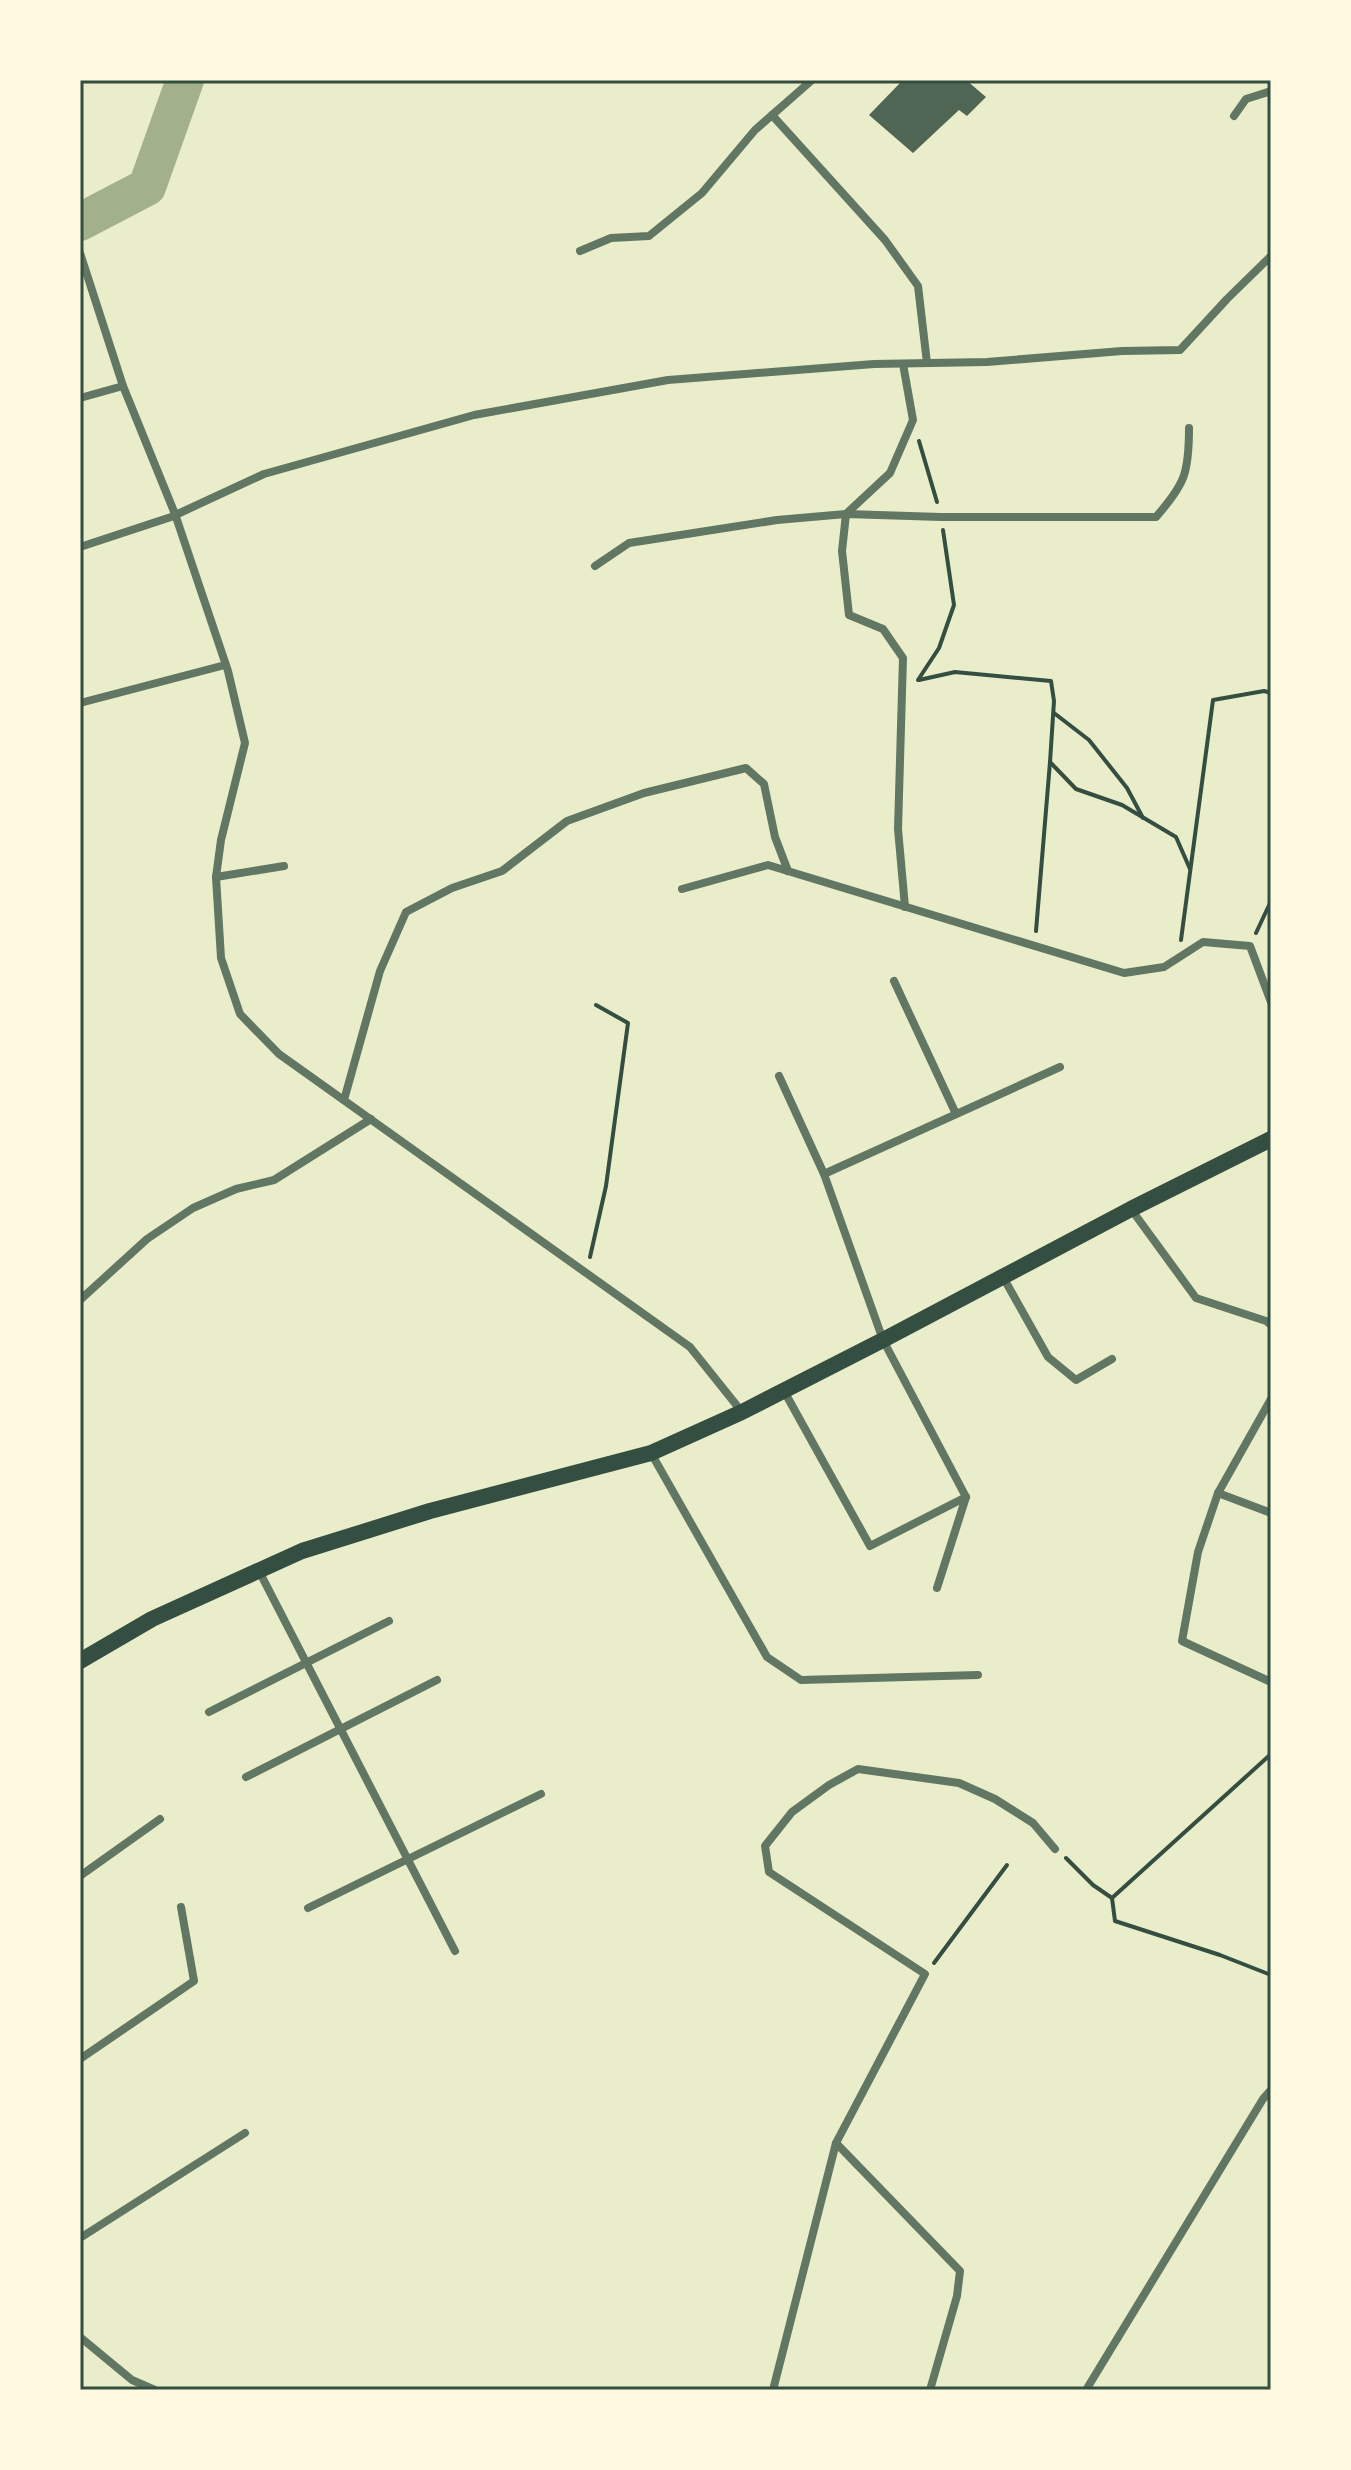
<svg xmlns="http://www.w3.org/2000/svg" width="1351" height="2470" font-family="'DejaVu Sans',sans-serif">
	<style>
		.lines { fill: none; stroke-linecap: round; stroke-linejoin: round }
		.river { stroke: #a3b18a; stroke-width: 38 }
		.building { fill: #4f6655 }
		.path { stroke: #344e41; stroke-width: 4 }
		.minor { stroke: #617663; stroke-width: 8 }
		.secondary { stroke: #344e41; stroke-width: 16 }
		.neatline { fill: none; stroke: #344e41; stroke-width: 3 }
	</style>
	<rect width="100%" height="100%" fill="#e9edc9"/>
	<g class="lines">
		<polyline class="river" points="80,222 147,187 185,80"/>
	</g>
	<polygon class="building" points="896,80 966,80 986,97 967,116 959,110 913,153 869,115 900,83"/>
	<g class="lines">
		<g class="path">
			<polyline points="919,441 937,502"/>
			<polyline points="918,680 939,648 954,605 943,530"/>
			<polyline points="919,680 955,672 1051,681 1054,701 1050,762 1076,789 1122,805 1176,837 1190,869"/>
			<polyline points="1054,713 1089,740 1127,788 1143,818"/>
			<polyline points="1036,931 1050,762"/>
			<polyline points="1256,933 1271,901"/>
			<polyline points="1181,940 1213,700 1264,691 1271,693"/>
			<polyline points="590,1257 606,1186 628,1023 596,1005"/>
			<polyline points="1066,1858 1093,1885 1112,1898 1115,1921 1220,1955 1271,1975"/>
			<polyline points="1112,1898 1271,1754"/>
			<polyline points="934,1963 1007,1865"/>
		</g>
		<g class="minor">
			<polyline points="772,115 885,240 918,286 927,363"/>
			<polyline points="1234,116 1246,99 1271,91"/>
			<polyline points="580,251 611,238 649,236 702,193 755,130 812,80"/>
			<polyline points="80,253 123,386 175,514 228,671 245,743 221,840 216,877 221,958 240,1014 279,1054 690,1347 742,1412"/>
			<polyline points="903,364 913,420 890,473 846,514 842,551 849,615 883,629 903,658 898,829 905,907"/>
			<polyline points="80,398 123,386"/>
			<polyline points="80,547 171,517 264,474 474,415 668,380 874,364 987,362 1122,351 1180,350 1227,299 1271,256"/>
			<path d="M595,566l34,-23 148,-23 69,-6 95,3h215c29,-33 33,-44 33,-89"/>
			<polyline points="80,703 225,665"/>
			<polyline points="216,877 284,866"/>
			<polyline points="682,889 768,865 1124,973 1164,967 1203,942 1250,946 1271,1002"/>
			<polyline points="894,981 956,1114"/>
			<polyline points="779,1076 824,1174 883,1340 966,1497 870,1546 784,1391"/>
			<polyline points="344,1100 380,971 406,912 452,888 502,871 567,821 644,793 746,768 764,784 775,837 788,871"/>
			<polyline points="824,1174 1060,1067"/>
			<polyline points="1131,1209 1196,1298 1266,1321 1271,1325"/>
			<polyline points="1003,1277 1048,1357 1076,1380 1112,1359"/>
			<polyline points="80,1300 147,1239 193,1208 236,1189 274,1180 371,1119"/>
			<polyline points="1271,1399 1218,1493 1198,1552 1182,1641 1271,1682"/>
			<polyline points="651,1453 767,1657 801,1680 978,1675"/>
			<polyline points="1218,1493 1271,1513"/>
			<polyline points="259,1571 455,1951"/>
			<polyline points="937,1588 966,1497"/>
			<polyline points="209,1712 389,1621"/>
			<polyline points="246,1777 437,1680"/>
			<polyline points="80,1876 160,1819"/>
			<polyline points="308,1908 541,1794"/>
			<polyline points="80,2059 194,1981 181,1907"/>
			<polyline points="836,2143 960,2271 957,2296 930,2390"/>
			<polyline points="80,2238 245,2133"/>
			<polyline points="80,2337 132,2380 155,2390"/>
			<polyline points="773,2390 836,2143 925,1974 769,1872 765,1846 792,1812 829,1785 858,1769 959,1783 995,1799 1033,1823 1055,1849"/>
			<polyline points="1086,2390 1263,2099 1271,2090"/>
		</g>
		<polyline class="secondary" points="80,1661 152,1619 302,1551 430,1511 651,1453 742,1412 883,1340 1131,1209 1271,1139"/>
	</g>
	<rect width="1351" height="2470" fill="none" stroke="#fefae0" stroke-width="164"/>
	<rect x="82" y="82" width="1187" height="2306" class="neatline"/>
</svg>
